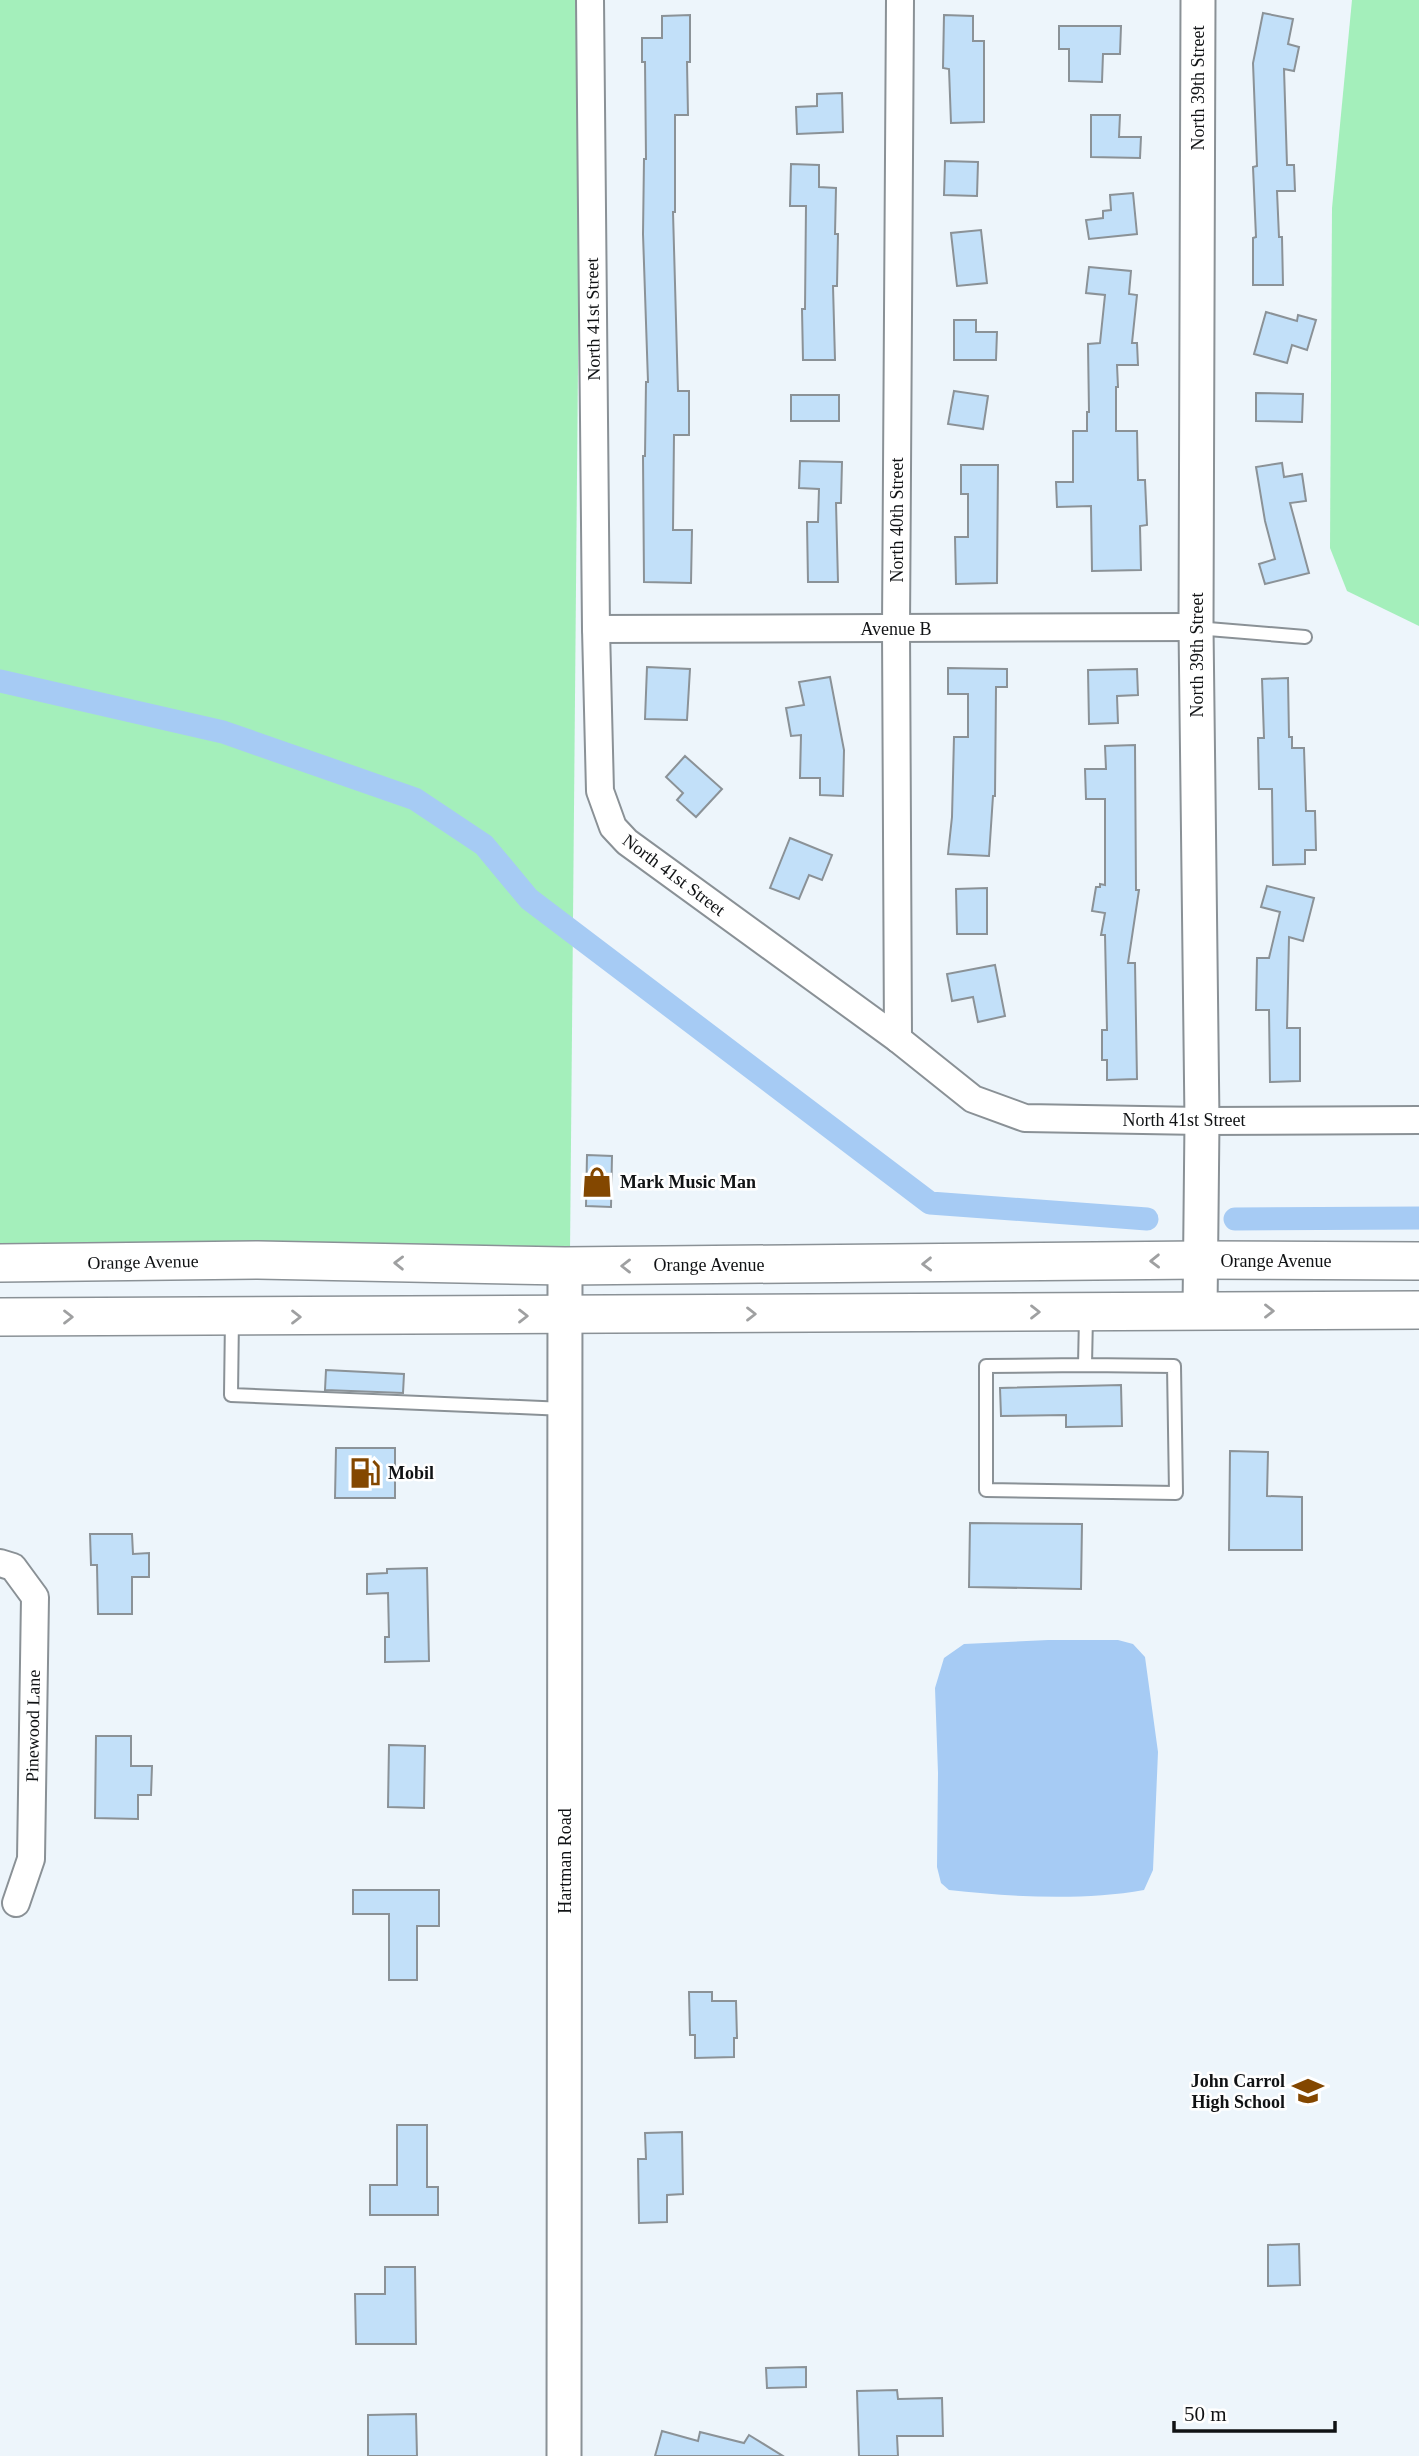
<svg xmlns="http://www.w3.org/2000/svg" width="1419" height="2456" font-family="Georgia,serif">
	<style>
		.green { fill: #a4efbb }
		.water { fill: #a6cbf4 }
		.lines { fill: none; stroke-linecap: round; stroke-linejoin: round }
		.canal { stroke: #a6cbf4; stroke-width: 23 }
		.building { fill: #c2e0f9; stroke: #8b9297; stroke-width: 2 }
		.service-casing { stroke: #8a9196; stroke-width: 16 }
		.minor-casing { stroke: #8a9196; stroke-width: 30 }
		.tertiary-casing { stroke: #8a9196; stroke-width: 37 }
		.secondary-casing { stroke: #8a9196; stroke-width: 40 }
		.service { stroke: #fff; stroke-width: 12 }
		.minor { stroke: #fff; stroke-width: 26 }
		.tertiary { stroke: #fff; stroke-width: 33 }
		.secondary { stroke: #fff; stroke-width: 37 }
		.oneway { stroke: #9fa0a1 }
		.labels { text-anchor: middle; dominant-baseline: central; stroke-width: 5; stroke-linejoin: round; paint-order: stroke }
		.street-label { font-size: 18px; fill: #101214; stroke: #fff }
		.poi-label { font-size: 18px; font-weight: bold; fill: #101214; stroke: #fff; text-anchor: start }
	</style>
	<rect width="100%" height="100%" fill="#edf5fb"/>
	<g class="green">
		<polygon points="0,0 578,0 580,143 570,1253 0,1251"/>
		<polygon points="1352,0 1419,0 1419,626 1347,591 1330,548 1332,208"/>
	</g>
	<path class="water" d="M1048,1640h70l15,4 12,13 13,95 -5,118 -9,20c-61,11 -132,7 -195,0l-8,-7 -4,-16 1,-94 -3,-85 9,-30 20,-14z"/>
	<g class="lines">
		<g class="canal">
			<polyline points="0,681 223,732 415,799 484,845 529,899 930,1203 1147,1219"/>
			<polyline points="1235,1219 1419,1218"/>
		</g>
	</g>
	<g class="building">
		<polygon points="1263,13 1293,19 1288,44 1299,47 1294,71 1284,69 1287,165 1294,165 1295,191 1277,191 1279,237 1282,237 1283,285 1253,285 1253,238 1256,237 1253,167 1257,166 1253,63"/>
		<polygon points="690,15 690,62 687,62 688,115 675,115 675,212 673,212 678,391 689,391 689,435 674,435 673,530 692,530 691,583 644,582 643,456 645,456 646,382 648,382 643,234 644,159 646,159 645,62 642,62 642,38 662,38 662,16"/>
		<polygon points="944,15 973,16 973,41 984,41 984,122 951,123 949,69 943,68"/>
		<polygon points="1059,26 1121,26 1120,54 1103,54 1102,82 1069,81 1069,49 1059,49"/>
		<polygon points="842,93 843,132 797,134 796,107 817,106 817,94"/>
		<polygon points="1091,115 1120,115 1119,137 1141,137 1140,158 1091,157"/>
		<polygon points="945,161 978,162 977,196 944,195"/>
		<polygon points="791,164 819,165 819,187 836,188 835,234 838,234 837,286 833,286 835,360 803,360 802,309 805,309 806,206 790,206"/>
		<polygon points="1133,193 1137,234 1089,239 1086,220 1103,218 1103,211 1111,210 1110,195"/>
		<polygon points="981,230 987,283 957,286 951,233"/>
		<polygon points="1089,267 1131,271 1129,294 1137,295 1132,343 1137,343 1138,365 1117,365 1118,387 1116,387 1116,431 1137,431 1138,480 1145,480 1147,525 1140,526 1141,570 1092,571 1091,506 1057,507 1056,482 1073,482 1073,431 1087,431 1087,412 1089,412 1088,344 1100,343 1105,295 1086,293"/>
		<polygon points="1266,312 1297,321 1298,315 1316,320 1307,350 1292,345 1287,363 1254,354"/>
		<polygon points="954,320 976,320 976,332 997,332 996,360 954,360"/>
		<polygon points="954,391 988,396 983,429 948,424"/>
		<polygon points="1256,393 1303,394 1302,422 1256,421"/>
		<rect x="791" y="395" width="48" height="26"/>
		<polygon points="800,461 842,462 841,503 836,503 838,582 808,582 807,522 818,522 819,489 799,488"/>
		<polygon points="1282,463 1284,477 1302,474 1306,501 1290,503 1309,573 1265,584 1259,564 1275,559 1265,521 1256,467"/>
		<polygon points="961,465 998,465 997,583 956,584 955,537 968,537 968,494 961,494"/>
		<polygon points="647,667 690,669 687,720 645,719"/>
		<polygon points="948,668 1007,669 1007,687 996,687 995,796 993,796 989,856 948,854 952,817 954,737 968,737 968,694 948,694"/>
		<polygon points="1137,669 1138,695 1117,696 1118,723 1089,724 1088,670"/>
		<polygon points="830,677 844,750 843,796 820,795 820,778 800,778 801,735 791,736 786,708 804,705 799,682"/>
		<polygon points="1288,678 1289,737 1292,737 1292,748 1304,748 1306,811 1315,811 1316,850 1305,850 1305,864 1273,865 1272,789 1259,789 1258,738 1264,738 1262,679"/>
		<polygon points="1135,745 1136,890 1139,890 1128,963 1135,963 1137,1079 1107,1080 1107,1060 1102,1060 1102,1030 1107,1030 1105,935 1101,935 1105,913 1092,911 1096,887 1100,887 1100,884 1105,885 1105,799 1086,799 1085,769 1106,769 1105,746"/>
		<polygon points="685,756 722,789 696,817 677,800 683,793 666,777"/>
		<polygon points="790,838 832,855 822,880 809,875 799,899 770,888"/>
		<polygon points="1267,886 1314,898 1303,941 1289,937 1287,1028 1300,1028 1300,1081 1270,1082 1269,1010 1256,1010 1257,958 1269,958 1280,912 1261,907"/>
		<polygon points="987,888 987,934 957,934 956,889"/>
		<polygon points="995,965 1005,1016 978,1022 973,997 952,1001 947,974"/>
		<polygon points="587,1155 612,1156 611,1207 586,1206"/>
		<polygon points="326,1370 404,1374 403,1393 325,1390"/>
		<polygon points="1121,1385 1122,1426 1066,1427 1066,1415 1001,1416 1000,1388"/>
		<polygon points="336,1448 395,1448 395,1498 335,1498"/>
		<polygon points="1230,1451 1268,1452 1267,1496 1302,1497 1302,1550 1229,1550"/>
		<polygon points="970,1523 1082,1524 1081,1589 969,1587"/>
		<polygon points="90,1534 132,1534 133,1554 149,1553 149,1577 132,1577 132,1614 98,1614 97,1565 91,1565"/>
		<polygon points="427,1568 429,1661 385,1662 385,1637 389,1637 388,1593 367,1594 367,1574 387,1573 387,1569"/>
		<polygon points="96,1736 131,1736 131,1766 152,1766 151,1795 138,1795 138,1819 95,1818"/>
		<polygon points="389,1745 425,1746 424,1808 388,1807"/>
		<polygon points="353,1890 439,1890 439,1926 417,1926 417,1980 389,1980 389,1914 353,1914"/>
		<polygon points="689,1992 712,1992 712,2001 736,2001 737,2038 734,2038 734,2057 695,2058 695,2035 690,2035"/>
		<polygon points="397,2125 427,2125 427,2187 438,2187 438,2215 370,2215 370,2185 397,2185"/>
		<polygon points="682,2132 683,2194 667,2195 667,2222 639,2223 638,2159 646,2159 645,2133"/>
		<polygon points="1299,2244 1300,2285 1268,2286 1268,2245"/>
		<polygon points="385,2267 415,2267 416,2344 356,2344 355,2294 385,2294"/>
		<polygon points="806,2367 806,2387 767,2388 766,2368"/>
		<polygon points="897,2390 898,2399 942,2398 943,2436 897,2436 898,2456 859,2456 857,2391"/>
		<polygon points="416,2414 417,2456 368,2456 368,2415"/>
		<polygon points="662,2431 698,2441 700,2432 744,2443 749,2435 783,2456 655,2456"/>
	</g>
	<g class="lines">
		<defs>
			<g id="service">
				<polyline points="1196,628 1305,637"/>
				<polyline points="232,1317 231,1395 565,1409"/>
				<polyline points="1085,1365 986,1366 986,1490 1176,1493 1174,1366 1085,1365 1086,1316"/>
			</g>
			<g id="minor">
				<polyline points="590,0 596,629 600,791 613,827 627,842 898,1039 973,1099 1025,1118 1202,1121 1419,1120"/>
				<polyline points="596,629 1196,627"/>
				<polyline points="898,1039 896,629 900,0"/>
				<polyline points="0,1563 13,1567 35,1597 31,1859 16,1903"/>
			</g>
			<g id="tertiary">
				<polyline points="1198,0 1196,627 1202,1121 1200,1311"/>
				<polyline points="564,2456 565,1266"/>
			</g>
			<g id="secondary">
				<polyline points="0,1263 258,1260 565,1266 1200,1260 1419,1261"/>
				<polyline points="0,1317 1419,1310"/>
			</g>
		</defs>
		<use href="#service" class="service-casing"/>
		<use href="#minor" class="minor-casing"/>
		<use href="#tertiary" class="tertiary-casing"/>
		<use href="#secondary" class="secondary-casing"/>
		<use href="#service" class="service"/>
		<use href="#minor" class="minor"/>
		<use href="#tertiary" class="tertiary"/>
		<use href="#secondary" class="secondary"/>
	</g>
	<defs><path id="oneway-chevron" d="M-2-3.5L2.5 0L-2 3.5" fill="none" stroke-width="1.6" stroke-linecap="round" stroke-linejoin="round" transform="scale(1.75)"/></defs>
	<g class="oneway">
		<use href="#oneway-chevron" transform="translate(1155 1261) rotate(179)"/>
		<use href="#oneway-chevron" transform="translate(399 1263) rotate(-179)"/>
		<use href="#oneway-chevron" transform="translate(927 1264) rotate(179)"/>
		<use href="#oneway-chevron" transform="translate(626 1266) rotate(180)"/>
		<use href="#oneway-chevron" transform="translate(1269 1311)"/>
		<use href="#oneway-chevron" transform="translate(1035 1312)"/>
		<use href="#oneway-chevron" transform="translate(751 1314)"/>
		<use href="#oneway-chevron" transform="translate(523 1316)"/>
		<use href="#oneway-chevron" transform="translate(68 1317)"/>
		<use href="#oneway-chevron" transform="translate(296 1317)"/>
	</g>
	<defs>
		<symbol id="shop-bare" viewBox="-9 -9 18 18"><path d="M-5-2.5h2.3a2.7 3.5 0 0 1 5.4 0H5L5.5 6h-11ZM-1.5-2.5h3a1.5 2.3 0 0 0-3 0Z" fill="#834700" stroke="#fff" stroke-width="2.5" paint-order="stroke"/></symbol>
		<symbol id="fuel-bare" viewBox="-9 -9 18 18"><path d="M-5.5-6h7V0h2V4h1.3V-2.5L3-4.5l.8-.8L6-3V5H2.5V1h-1V6h-7ZM-4.2-4.7v3.2H.2V-4.7Z" fill="#834700" stroke="#fff" stroke-width="2.5" paint-order="stroke"/></symbol>
		<symbol id="school-bare" viewBox="-9 -9 18 18"><path d="M0-5L7-2L0 1L-7-2ZM-4 1L0 2.5L4 1V4Q0 6-4 4Z" fill="#834700" stroke="#fff" stroke-width="2.5" paint-order="stroke"/></symbol>
	</defs>
	<g fill-rule="evenodd">
		<use href="#shop-bare" x="575" y="1160" width="44" height="44"/>
		<use href="#fuel-bare" x="343" y="1451" width="44" height="44"/>
		<use href="#school-bare" x="1286" y="2069" width="44" height="44"/>
	</g>
	<g class="labels">
		<g class="street-label">
			<text transform="translate(1198 88) rotate(-90)">North 39th Street</text>
			<text transform="translate(593 319) rotate(-91)">North 41st Street</text>
			<text transform="translate(897 520) rotate(-90)">North 40th Street</text>
			<text x="896" y="629">Avenue B</text>
			<text transform="translate(1197 655) rotate(-90)">North 39th Street</text>
			<text transform="translate(674 875) rotate(37)">North 41st Street</text>
			<text x="1184" y="1120">North 41st Street</text>
			<text x="1276" y="1261">Orange Avenue</text>
			<text transform="translate(143 1262) rotate(-1)">Orange Avenue</text>
			<text x="709" y="1265">Orange Avenue</text>
			<text transform="translate(33 1726) rotate(-89)">Pinewood Lane</text>
			<text transform="translate(565 1861) rotate(-90)">Hartman Road</text>
		</g>
		<g class="poi-label">
			<text x="620" y="1182">Mark Music Man</text>
			<text x="388" y="1473">Mobil</text>
			<text x="1285" y="2081" text-anchor="end">John Carrol<tspan x="1285" dy="21">High School</tspan></text>
		</g>
	</g>
	<path d="M1174 2421v10h161v-10" fill="none" stroke="#101214" stroke-width="3.5"/>
	<text x="1184" y="2421" font-size="21" fill="#101214" stroke="#ffffff" stroke-width="5" paint-order="stroke">50 m</text>
</svg>
